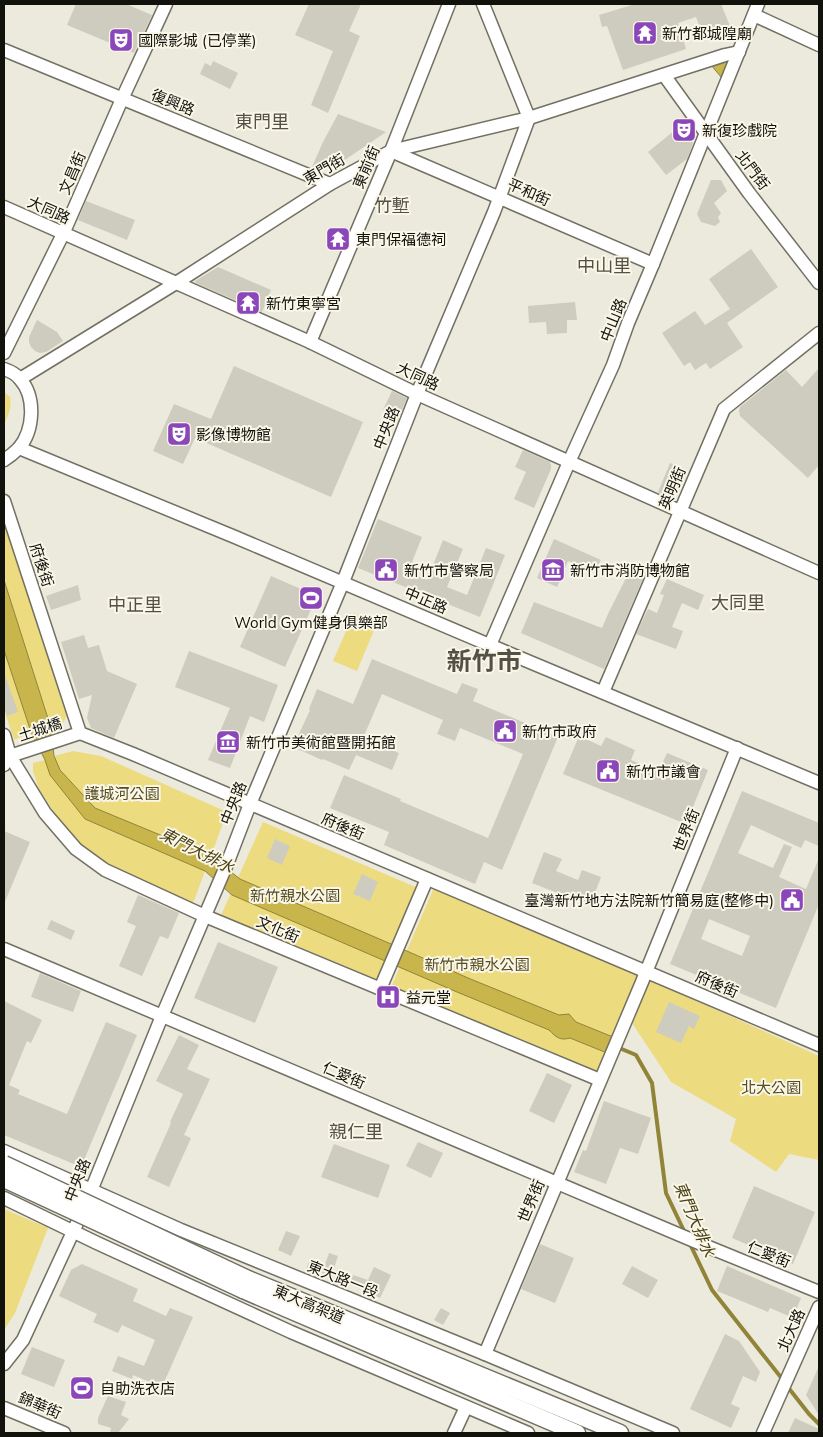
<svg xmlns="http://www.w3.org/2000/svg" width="823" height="1437" font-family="Mulish,'Noto Sans TC',sans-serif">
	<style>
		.green { fill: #eddb80 }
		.water { fill: #c8b54b; stroke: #918438 }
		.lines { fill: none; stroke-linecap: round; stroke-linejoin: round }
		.stream { stroke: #918438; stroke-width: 4 }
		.building { fill: #ceccbe; fill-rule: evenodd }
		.minor-casing { stroke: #727063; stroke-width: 15 }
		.major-casing { stroke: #727063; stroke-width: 19 }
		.minor { stroke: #fff; stroke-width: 12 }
		.major { stroke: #fff; stroke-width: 16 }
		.major-bridge-casing { stroke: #727063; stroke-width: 19; stroke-linecap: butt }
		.major-bridge { stroke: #fff; stroke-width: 16 }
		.labels { text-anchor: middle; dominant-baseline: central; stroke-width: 4; stroke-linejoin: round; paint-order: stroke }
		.poi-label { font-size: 15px; fill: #12120d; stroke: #faf7e9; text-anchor: start }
		.street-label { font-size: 15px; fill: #12120d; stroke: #faf7e9 }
		.park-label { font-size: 15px; fill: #554d21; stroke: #faf7e9 }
		.water-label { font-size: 16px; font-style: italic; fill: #4a4216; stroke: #faf7e9 }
		.quarter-label { font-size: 18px; fill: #535145; stroke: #faf7e9 }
		.town-label { font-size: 25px; font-weight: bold; fill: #535145; stroke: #faf7e9 }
	</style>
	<rect width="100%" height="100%" fill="#eceadc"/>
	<g class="green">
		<path d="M4,392l6,5c2,10 -1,17 -6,27z"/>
		<polygon points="4,508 67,716 63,723 51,728 4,580"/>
		<polygon points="354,613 377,623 357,671 333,661"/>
		<polygon points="4,650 31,732 14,740 4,709"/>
		<polygon points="73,751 101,756 227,812 211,856 95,808 60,770 54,756"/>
		<polygon points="45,760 50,775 85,819 205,871 194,901 191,903 111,867 82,846 63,826 39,789 33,771 33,763"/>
		<polygon points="263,822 418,888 378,988 218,922"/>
		<polygon points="436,883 646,972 600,1080 389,992"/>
		<polygon points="648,979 819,1056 819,1160 789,1154 776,1172 730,1141 736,1119 671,1082 630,1020"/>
		<polygon points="4,1209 48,1228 15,1313 4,1330"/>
	</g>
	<g class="water">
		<polygon points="729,59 721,77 711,65"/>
		<path d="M4,580l47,148 3,28 6,14 35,38 116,48 29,23 151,65 77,34 91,37 10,-1 7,8 37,15 -6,16 -37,-15c-10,3 -14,-1 -21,-8l-92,-38 -225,-97 -27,-24 -120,-52 -35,-44 -5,-15 -14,-28 -27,-82z"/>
	</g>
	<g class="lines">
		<g class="stream">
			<polyline points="617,1047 636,1055 652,1083 666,1193 685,1233"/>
			<polyline points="690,1244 712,1290 783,1380"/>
			<polyline points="787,1386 809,1414 819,1424"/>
		</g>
	</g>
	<g class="building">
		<polygon points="76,4 126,4 152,15 134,53 67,25"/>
		<polygon points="309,4 361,4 349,31 360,36 328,113 311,105 333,51 295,35"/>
		<polygon points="635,4 721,4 730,26 703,36 696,17 678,23 686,49 623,70 607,26 602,27 599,15"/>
		<polygon points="213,61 238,73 230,89 200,74 205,63 211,66"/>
		<polygon points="338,114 386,132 333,168 320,170 312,167 323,142"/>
		<polygon points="680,126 693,143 687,159 666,175 648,152"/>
		<polygon points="711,180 721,180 727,191 714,203 721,213 718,217 720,222 715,226 701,222 697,214"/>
		<polygon points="86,201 135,220 127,240 78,220"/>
		<polygon points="334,232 346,237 342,246 330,241"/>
		<polygon points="751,249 778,287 727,323 743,347 710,369 706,363 695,370 690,362 684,366 662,333 695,311 705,325 730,309 709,279"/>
		<polygon points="218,267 271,290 262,312 196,283 195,281"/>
		<polygon points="575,302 577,320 567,320 567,333 547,334 546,322 529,323 528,306"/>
		<polygon points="37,320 57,332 63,341 46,352 40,353 35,351 31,347 29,342 29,337"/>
		<polygon points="234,366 363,422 331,497 195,438 183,464 153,451 174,404 211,419"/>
		<polygon points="819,368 819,465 808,478 740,416 739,411 740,407 786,370 802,387"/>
		<polygon points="392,391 407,398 399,417 383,410"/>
		<polygon points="523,450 550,462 551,465 551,469 534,508 514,499 526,472 515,467"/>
		<polygon points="670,463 685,469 672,499 658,492"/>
		<polygon points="378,519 422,537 408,572 427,580 443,540 463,549 447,587 467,595 486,548 505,555 480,617 358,568"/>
		<polygon points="554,539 601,560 594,573 568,561 557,587 537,578"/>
		<polygon points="634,562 647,569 604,669 521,633 534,602 602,628 608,614"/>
		<polygon points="271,576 317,596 285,667 240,647"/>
		<polygon points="667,579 704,595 698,610 682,603 672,627 683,631 676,649 636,634 648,609 657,613 664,595 660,594"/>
		<polygon points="78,585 81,600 51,610 46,596"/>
		<polygon points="84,635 88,648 99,645 107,671 137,684 114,738 91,728 87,718 92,695 79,699 61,642"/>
		<polygon points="189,651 278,685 264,722 250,716 230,768 208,760 230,708 175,687"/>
		<polygon points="372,659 457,694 462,683 478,689 473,701 558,737 502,870 484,862 475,884 384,845 389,832 330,808 344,775 401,799 400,801 488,838 523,754 460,728 455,741 437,734 443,720 382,694 363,738 399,753 392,770 356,755 349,770 323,759 322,760 293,747 310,710 309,709 317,689 353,704"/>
		<polygon points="4,675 5,675 18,712 7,716 4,706"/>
		<polygon points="579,736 601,746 606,737 635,750 631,760 659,771 667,753 708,770 686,824 563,774"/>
		<path d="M742,791l77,32v23l-14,-6 -4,8 -50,-23 -13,28 35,15 11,-24 8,3 -13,30 27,12 13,-31v46l-43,104 -106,-44zM709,919l41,17 -8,20 -41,-17z"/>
		<polygon points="4,831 30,842 4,904"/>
		<polygon points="275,839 290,846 282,865 267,858"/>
		<polygon points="544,852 562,859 556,871 578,880 582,870 601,877 590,906 532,883"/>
		<polygon points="362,874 378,882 370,901 353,894"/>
		<polygon points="138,895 179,913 168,939 160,936 142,976 119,966 136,926 127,922"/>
		<polygon points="51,920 75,931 71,940 47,929"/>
		<polygon points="218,942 278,967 255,1023 194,998"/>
		<polygon points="40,973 81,991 73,1012 31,997"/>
		<polygon points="4,1001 42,1020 31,1043 27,1041 9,1085 20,1090 18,1094 67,1114 106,1022 137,1035 81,1167 4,1135"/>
		<polygon points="669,1002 700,1016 694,1029 689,1026 681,1043 656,1032"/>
		<polygon points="179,1035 199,1045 187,1069 210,1079 184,1135 191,1138 169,1187 147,1177 171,1123 170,1122 183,1094 156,1081"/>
		<polygon points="547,1073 572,1085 554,1123 529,1111"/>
		<polygon points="604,1101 651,1118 638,1154 620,1148 606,1184 574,1172 583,1150 586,1151"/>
		<polygon points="418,1142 443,1153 431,1178 406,1166"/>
		<polygon points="334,1144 390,1165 378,1198 321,1177"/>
		<polygon points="754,1186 815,1212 793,1264 732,1238"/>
		<polygon points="286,1231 300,1236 291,1256 278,1250"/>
		<polygon points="540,1244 574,1258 555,1303 521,1289"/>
		<polygon points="329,1253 338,1256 331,1277 322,1273"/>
		<polygon points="310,1260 324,1265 320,1274 306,1269"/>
		<polygon points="82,1264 138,1289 133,1301 166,1316 170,1308 193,1317 162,1387 133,1375 132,1379 112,1371 118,1356 144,1366 155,1340 122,1325 118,1333 93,1322 97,1314 59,1296 71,1270"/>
		<polygon points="632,1266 658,1280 648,1298 622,1284"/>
		<polygon points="727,1266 801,1298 793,1318 770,1308 768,1312 717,1291"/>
		<polygon points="374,1267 391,1275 380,1298 350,1284 353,1275 368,1280"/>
		<polygon points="441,1308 450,1313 443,1325 434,1320"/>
		<polygon points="725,1334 739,1341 760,1372 756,1382 743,1376 731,1404 740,1408 731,1428 690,1409"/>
		<polygon points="32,1347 65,1360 54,1387 21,1374"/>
		<polygon points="819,1366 819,1415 806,1395"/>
		<polygon points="108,1396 126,1402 121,1415 129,1419 118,1433 110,1433 111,1428 98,1424 98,1418"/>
		<polygon points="795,1418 819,1429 819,1433 788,1433"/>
	</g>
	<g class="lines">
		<defs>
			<g id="minor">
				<polyline points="754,15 819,45"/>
				<polyline points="4,50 330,184"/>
				<polyline points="664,75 749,193 819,283"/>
				<polyline points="391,151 653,264"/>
				<polyline points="4,207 310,342 417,394 819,573"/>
				<polyline points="310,342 391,151 449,4"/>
				<polyline points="4,353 63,234 122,99 166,4"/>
				<path d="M4,369c6,2 12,5 16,10 16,18 14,51 -1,69 -4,4 -10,9 -15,12"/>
				<polyline points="20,379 176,283 330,184 391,151 529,118 725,55 739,52"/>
				<polyline points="19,448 235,537 513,655 819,783"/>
				<polyline points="4,501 80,733 133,754 819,1045"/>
				<polyline points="490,645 569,462 613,365 628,323 653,264 758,4"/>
				<polyline points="603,692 724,409 819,333"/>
				<polyline points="4,735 10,756 45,813 76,849 105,870 205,916 600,1080"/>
				<polyline points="4,765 10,756 80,733"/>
				<polyline points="4,949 706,1246 819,1292"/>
				<polyline points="380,989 427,879"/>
				<polyline points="4,1151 181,1230 485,1354 673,1433"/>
				<polyline points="4,1198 97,1243 291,1332 528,1433"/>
				<polyline points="485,1354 642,982 737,748"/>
				<polyline points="4,1364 23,1340 84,1208 162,1016 227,864 250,804 343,582 417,394 494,212 529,118 483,4"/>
				<polyline points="4,1408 64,1433"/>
				<polyline points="454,1433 466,1407"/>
				<polyline points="763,1433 819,1307"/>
			</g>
			<g id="major">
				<polyline points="248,1279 620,1433"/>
				<polyline points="243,1290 577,1433"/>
			</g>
		</defs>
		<use href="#minor" class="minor-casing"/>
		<use href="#major" class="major-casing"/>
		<use href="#minor" class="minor"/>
		<use href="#major" class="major"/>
		<defs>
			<g id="major-bridge">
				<polyline points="4,1164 248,1279"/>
				<polyline points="4,1179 243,1290"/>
			</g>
		</defs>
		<use href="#major-bridge" class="major-bridge-casing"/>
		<use href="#major-bridge" class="major-bridge"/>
	</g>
	<defs>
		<symbol id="temple-square" viewBox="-11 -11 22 22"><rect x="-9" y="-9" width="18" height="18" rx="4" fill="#8b47ba" stroke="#faf7e9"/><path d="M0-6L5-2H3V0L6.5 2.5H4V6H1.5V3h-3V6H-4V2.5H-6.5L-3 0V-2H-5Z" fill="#fff"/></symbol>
		<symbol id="theatre-square" viewBox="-11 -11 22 22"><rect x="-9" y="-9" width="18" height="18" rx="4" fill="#8b47ba" stroke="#faf7e9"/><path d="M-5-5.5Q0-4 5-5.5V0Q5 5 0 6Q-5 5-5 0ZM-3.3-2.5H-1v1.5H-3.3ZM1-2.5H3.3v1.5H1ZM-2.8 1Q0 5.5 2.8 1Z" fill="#fff"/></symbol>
		<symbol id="civic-square" viewBox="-11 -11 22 22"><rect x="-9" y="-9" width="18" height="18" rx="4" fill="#8b47ba" stroke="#faf7e9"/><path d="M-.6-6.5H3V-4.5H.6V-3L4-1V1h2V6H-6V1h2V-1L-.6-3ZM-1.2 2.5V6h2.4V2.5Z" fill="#fff"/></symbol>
		<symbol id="museum-square" viewBox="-11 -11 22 22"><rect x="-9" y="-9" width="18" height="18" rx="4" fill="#8b47ba" stroke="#faf7e9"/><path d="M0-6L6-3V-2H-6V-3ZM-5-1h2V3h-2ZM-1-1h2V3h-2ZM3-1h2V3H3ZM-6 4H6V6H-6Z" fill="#fff"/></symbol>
		<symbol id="stadium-square" viewBox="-11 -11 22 22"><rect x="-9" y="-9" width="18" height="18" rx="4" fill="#8b47ba" stroke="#faf7e9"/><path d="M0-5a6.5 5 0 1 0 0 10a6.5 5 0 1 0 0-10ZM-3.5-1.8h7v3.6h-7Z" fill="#fff"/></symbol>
		<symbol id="hospital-square" viewBox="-11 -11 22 22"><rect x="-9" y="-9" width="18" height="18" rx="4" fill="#8b47ba" stroke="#faf7e9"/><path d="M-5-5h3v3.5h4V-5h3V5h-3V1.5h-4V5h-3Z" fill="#fff"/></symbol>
	</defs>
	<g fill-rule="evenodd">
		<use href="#temple-square" x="631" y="19" width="28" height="28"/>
		<use href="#theatre-square" x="107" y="26" width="28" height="28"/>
		<use href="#theatre-square" x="670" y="116" width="28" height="28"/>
		<use href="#temple-square" x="324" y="225" width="28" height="28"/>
		<use href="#temple-square" x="234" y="289" width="28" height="28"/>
		<use href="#theatre-square" x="165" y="420" width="28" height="28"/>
		<use href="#civic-square" x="372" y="556" width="28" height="28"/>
		<use href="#museum-square" x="539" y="556" width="28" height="28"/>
		<use href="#stadium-square" x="297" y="584" width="28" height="28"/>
		<use href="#civic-square" x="491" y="717" width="28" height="28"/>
		<use href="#museum-square" x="214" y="728" width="28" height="28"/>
		<use href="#civic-square" x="594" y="757" width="28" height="28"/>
		<use href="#civic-square" x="778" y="886" width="28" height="28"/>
		<use href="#hospital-square" x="374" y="983" width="28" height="28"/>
		<use href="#stadium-square" x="68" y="1374" width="28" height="28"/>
	</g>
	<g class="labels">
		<g class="poi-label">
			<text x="662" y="33">新竹都城隍廟</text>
			<text x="138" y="40">國際影城 (已停業)</text>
			<text x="702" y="130">新復珍戲院</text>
			<text x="356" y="239">東門保福德祠</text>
			<text x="266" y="303">新竹東寧宮</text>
			<text x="196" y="434">影像博物館</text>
			<text x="404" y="570">新竹市警察局</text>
			<text x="570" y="570">新竹市消防博物館</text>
			<text x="311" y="622" text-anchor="middle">World Gym健身俱樂部</text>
			<text x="522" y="731">新竹市政府</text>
			<text x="246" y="742">新竹市美術館暨開拓館</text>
			<text x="626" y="771">新竹市議會</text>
			<text x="774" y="900" text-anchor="end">臺灣新竹地方法院新竹簡易庭(整修中)</text>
			<text x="406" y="997">益元堂</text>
			<text x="100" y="1388">自助洗衣店</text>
		</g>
		<g class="street-label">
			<text transform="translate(173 102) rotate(22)">復興路</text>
			<text transform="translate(366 167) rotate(-67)">東前街</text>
			<text transform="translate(324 169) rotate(-30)">東門街</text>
			<text transform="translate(753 170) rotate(53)">北門街</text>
			<text transform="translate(72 173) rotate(-67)">文昌街</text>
			<text transform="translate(529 192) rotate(24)">平和街</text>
			<text transform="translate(49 210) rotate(24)">大同路</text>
			<text transform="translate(613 320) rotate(-68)">中山路</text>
			<text transform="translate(418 376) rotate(25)">大同路</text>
			<text transform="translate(386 428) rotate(-68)">中央路</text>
			<text transform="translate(672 488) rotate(-67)">英明街</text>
			<text transform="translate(42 565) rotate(72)">府後街</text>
			<text transform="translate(426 600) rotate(23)">中正路</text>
			<text transform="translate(40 729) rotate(-18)">土城橋</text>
			<text transform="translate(233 803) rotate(-68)">中央路</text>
			<text transform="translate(343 826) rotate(23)">府後街</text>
			<text transform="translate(686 830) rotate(-68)">世界街</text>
			<text transform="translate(278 929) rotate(23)">文化街</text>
			<text transform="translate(717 984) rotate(23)">府後街</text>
			<text transform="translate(344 1075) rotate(23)">仁愛街</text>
			<text transform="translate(77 1180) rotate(-68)">中央路</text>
			<text transform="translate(531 1201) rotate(-67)">世界街</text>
			<text transform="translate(769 1254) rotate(22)">仁愛街</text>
			<text transform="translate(343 1279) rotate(22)">東大路一段</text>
			<text transform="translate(309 1304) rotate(23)">東大高架道</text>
			<text transform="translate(791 1330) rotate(-66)">北大路</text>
			<text transform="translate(40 1405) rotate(23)">錦華街</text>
		</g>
		<g class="park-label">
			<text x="122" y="793">護城河公園</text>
			<text x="295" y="895">新竹親水公園</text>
			<text x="477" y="964">新竹市親水公園</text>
			<text x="771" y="1087">北大公園</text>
		</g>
		<g class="water-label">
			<text transform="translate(197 850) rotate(27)">東門大排水</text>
			<text transform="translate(695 1219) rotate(67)">東門大排水</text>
		</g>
		<g class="quarter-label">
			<text x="262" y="121">東門里</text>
			<text x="392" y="205">竹塹</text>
			<text x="604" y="265">中山里</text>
			<text x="738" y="602">大同里</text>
			<text x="135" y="604">中正里</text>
			<text x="356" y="1131">親仁里</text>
		</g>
		<g class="town-label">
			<text x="484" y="660">新竹市</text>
		</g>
	</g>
	<rect width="823" height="1437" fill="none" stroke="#12120d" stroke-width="10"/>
</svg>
